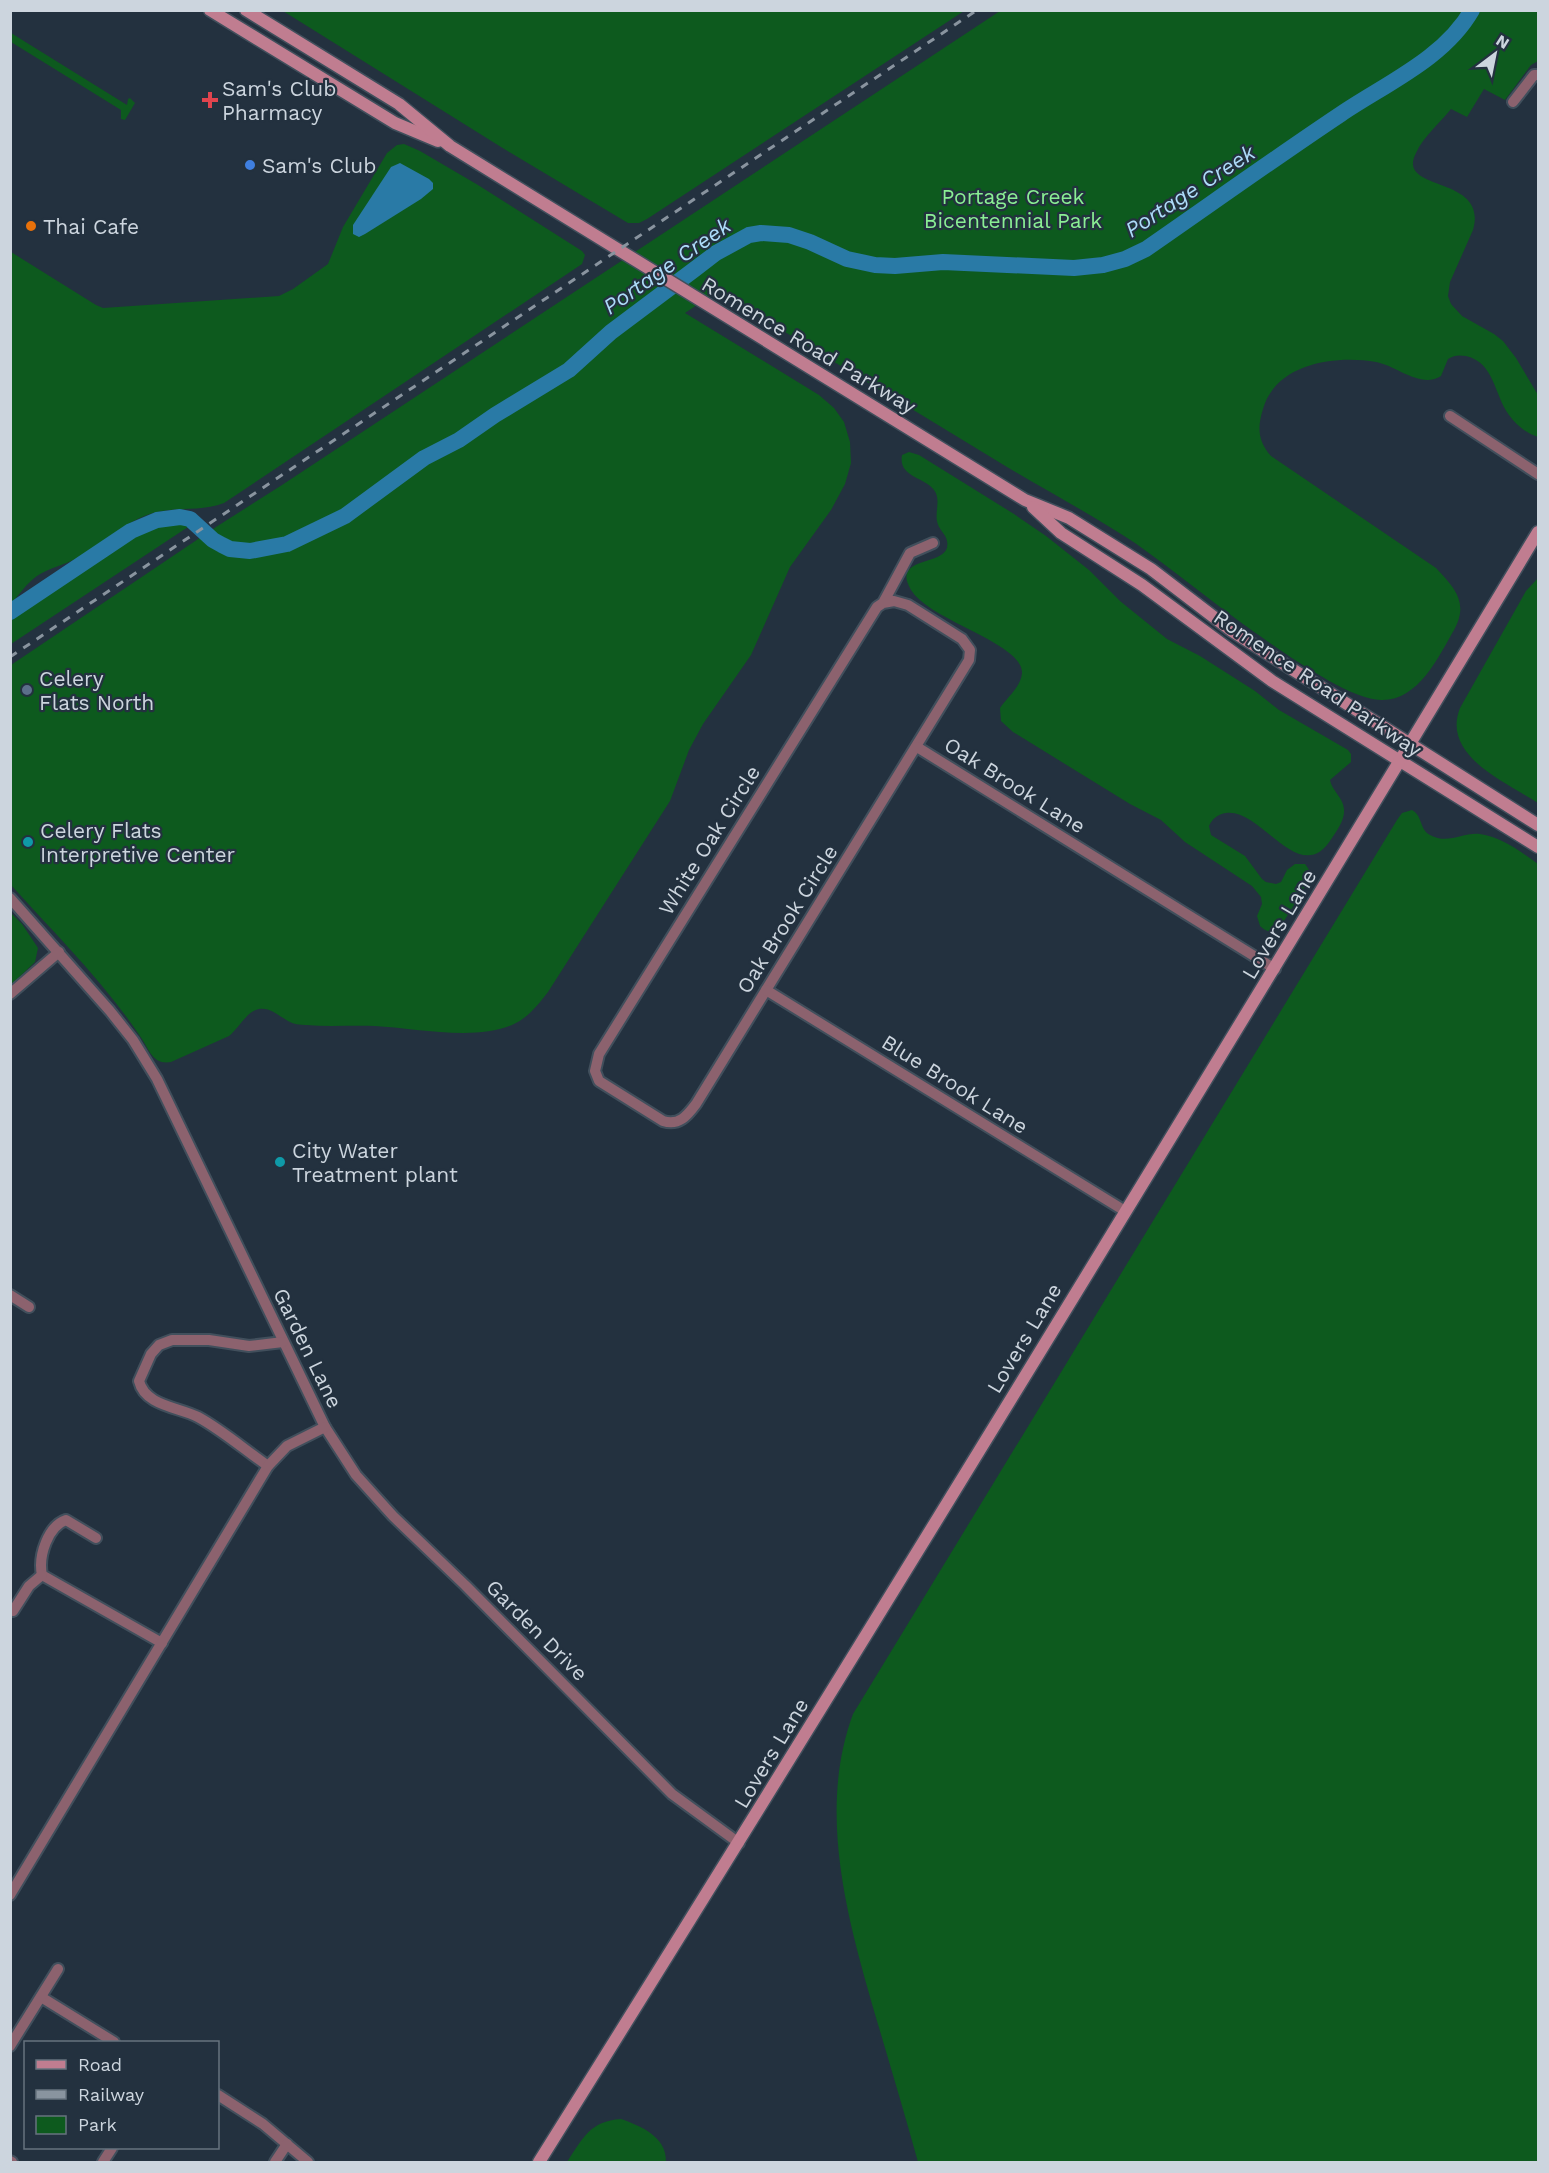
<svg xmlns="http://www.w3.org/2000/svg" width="1549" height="2173" font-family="'Work Sans',sans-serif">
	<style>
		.green { fill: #0d5a1e }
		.water { fill: #297aa6 }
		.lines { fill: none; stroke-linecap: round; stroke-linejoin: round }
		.river { stroke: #297aa6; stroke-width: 16 }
		.street-casing { stroke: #414f5c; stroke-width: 14 }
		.secondary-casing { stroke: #414f5c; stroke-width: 15 }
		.street { stroke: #8c626e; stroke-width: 10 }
		.secondary { stroke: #c07d90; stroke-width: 12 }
		.rail { stroke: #89949f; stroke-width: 3; stroke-dasharray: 8 8; stroke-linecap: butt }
		.health-dot { fill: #e0444e; stroke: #23313f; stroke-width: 2 }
		.shop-dot { fill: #3f7fe0; stroke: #23313f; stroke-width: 2 }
		.food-dot { fill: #e8710a; stroke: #23313f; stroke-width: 2 }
		.service-dot { fill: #5c6f8a; stroke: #23313f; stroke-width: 2 }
		.culture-dot { fill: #0f9aa8; stroke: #23313f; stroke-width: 2 }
		.labels { text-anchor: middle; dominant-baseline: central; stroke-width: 4.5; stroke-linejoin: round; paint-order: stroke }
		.poi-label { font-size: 21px; fill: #ccd5de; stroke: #23313f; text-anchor: start }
		.park-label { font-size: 21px; fill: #8aef94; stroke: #23313f }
		.street-label { font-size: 21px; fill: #ccd5de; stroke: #23313f }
		.water-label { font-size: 22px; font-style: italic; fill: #addbf9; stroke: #23313f }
	</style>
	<rect width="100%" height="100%" fill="#23313f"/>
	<g class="green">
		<polygon points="283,11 964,11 647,219 639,223 628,223 501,147"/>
		<path d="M1000,11h538v50l-7,4 -26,35 -21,-11 -17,28 -16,-8c-11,14 -28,28 -35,44 -21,40 73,21 57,77l-23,52 -2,14 3,8 11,12 32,18 9,7 13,17 22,37v42c-12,-4 -21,-11 -29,-22 -15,-20 -14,-52 -43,-59 -7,-1 -12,-1 -18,3l-7,17c-20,13 -44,-10 -65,-14 -40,-7 -100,1 -113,47 -6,19 -5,32 8,47l165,112c19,20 33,35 18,62 -16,28 -36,71 -73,70 -34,0 -108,-55 -138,-76 -36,-26 -71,-55 -108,-81 -41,-27 -86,-51 -128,-76 -96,-59 -193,-117 -289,-176l-33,22 134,82 15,13 10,14 6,20 1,21 -6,21 -14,26 -41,57 -39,88 -48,69 -14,26 -19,51 -122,191c-10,13 -20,26 -36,33 -36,16 -99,3 -137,1 -23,-1 -46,1 -69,-1 -6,0 -13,-1 -18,-4 -9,-5 -18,-14 -29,-12 -12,2 -20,19 -30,27l-58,26c-17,3 -21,-10 -29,-23 -37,-56 -87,-105 -131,-154v-220l205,-138 66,-42z"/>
		<polygon points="11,33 127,105 128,99 130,98 135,103 125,120 121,119 121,110 11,42"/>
		<path d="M404,144l16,7 58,34 104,66 3,4 -3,9 -358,239c-25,10 -52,2 -77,12 -27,10 -48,32 -74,45 -14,7 -29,9 -41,20 -8,7 -14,16 -21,24v-352l85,53 7,3 176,-12 14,-7 35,-25 15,-37 44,-74 10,-8z"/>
		<path d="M909,452l10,3 95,59 32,22 43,34 31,31 47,38 33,17 55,35 24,19 69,40 3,4v8l-21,18c2,11 13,17 14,29 1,11 -7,21 -12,29 -32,52 -70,-30 -106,-25 -8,1 -14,6 -17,13l2,9 34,21 17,23 4,3 10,2 5,-2 6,-12 8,-6h10c4,5 6,8 5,15l-31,50c-8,4 -13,3 -19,-3l-3,-10 5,-12 -1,-7 -9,-11 -67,-44 -24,-22 -31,-16 -117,-72 -12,-11 -1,-13c7,-11 21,-21 22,-35 1,-30 -92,-52 -111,-83 -22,-37 42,-21 36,-49 -1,-7 -9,-12 -10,-20 -2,-10 4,-22 -3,-31 -10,-13 -36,-13 -32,-35z"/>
		<path d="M172,521l15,2 1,4 -177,117v-25c11,-8 21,-18 33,-25 7,-5 17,-7 24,-12 28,-21 70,-54 104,-61z"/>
		<path d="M1538,578v225c-32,-21 -97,-47 -78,-95l66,-117z"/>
		<path d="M1412,810c11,6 7,19 18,25 18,10 33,-3 50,-1 22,3 41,18 58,30v1298h-620c-12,-43 -25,-87 -38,-131 -29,-100 -65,-214 -27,-317l544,-894 5,-7z"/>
		<polygon points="11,913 22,924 38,948 35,962 11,985"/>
		<path d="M621,2119c20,7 46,18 45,43h-99c16,-24 23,-41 54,-43z"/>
	</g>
	<polygon class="water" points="400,163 429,179 433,183 433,189 421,199 365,234 359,237 353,234 353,225 391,167"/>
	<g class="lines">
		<path class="river" d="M10,612l121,-81 26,-11 23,-3 10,2 23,21 9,5 8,4 20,2 37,-7 58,-28 79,-58 35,-18 36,-25 74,-45 42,-38 84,-63 21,-16 33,-18 12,-2 28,2 21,7 37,17 28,6 20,1 48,-4 131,6 29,-3 22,-6 21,-10c65,-45 129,-91 195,-135 44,-30 103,-55 131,-104"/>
		<defs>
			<g id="street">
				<polyline points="1513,102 1534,75 1538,75"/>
				<polyline points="1450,416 1538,474"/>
				<path d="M883,603l11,-2 14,4 54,34 8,11 -1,10 -273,444c-9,12 -17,22 -33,17l-64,-40 -4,-10 4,-17 278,-447 6,-4 27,-50 23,-10"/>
				<polyline points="917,747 1275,969"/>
				<polyline points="10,898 110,1011 133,1040 157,1079 325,1427 356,1475 393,1516 465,1585 672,1794 739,1843"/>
				<polyline points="766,990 1125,1211"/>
				<polyline points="10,994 59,952"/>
				<polyline points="10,1295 29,1307"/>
				<path d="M268,1466c-23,-16 -46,-36 -70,-49 -19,-10 -53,-11 -59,-36l12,-27 8,-9 13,-5h37l40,6 34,-4"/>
				<path d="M96,1538l-30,-18c-18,6 -28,36 -24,55l120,68"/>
				<polyline points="13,1611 29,1586 42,1575"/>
				<polyline points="10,1895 268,1466 287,1446 325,1427"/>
				<polyline points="41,1997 114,2042"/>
				<polyline points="10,2046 58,1969"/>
				<polyline points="218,2095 263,2124 308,2162"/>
				<polyline points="10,2161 12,2162"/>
				<polyline points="103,2162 112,2148"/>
				<polyline points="275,2162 287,2144"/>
			</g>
			<g id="secondary">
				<polyline points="210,10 395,123 438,141"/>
				<polyline points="246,10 399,104 450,146 1025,500 1069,518 1151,569 1232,631 1538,825"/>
				<polyline points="1033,507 1061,533 1142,585 1272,681 1538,847"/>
				<path d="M539,2162c338,-540 670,-1085 999,-1630"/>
			</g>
		</defs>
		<use href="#street" class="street-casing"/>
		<use href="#secondary" class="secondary-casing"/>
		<use href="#street" class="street"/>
		<use href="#secondary" class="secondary"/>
		<polyline class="rail" points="10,657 977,10"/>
	</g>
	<path class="health-dot" d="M207 91h6v6h6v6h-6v6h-6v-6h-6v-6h6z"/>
	<circle class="shop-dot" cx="250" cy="165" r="6"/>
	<circle class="food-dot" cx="31" cy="226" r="6"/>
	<circle class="service-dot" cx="27" cy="690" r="6"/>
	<g class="culture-dot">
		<circle cx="28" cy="842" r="6"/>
		<circle cx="280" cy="1162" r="6"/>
	</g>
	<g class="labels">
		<g class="poi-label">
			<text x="222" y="88">Sam's Club<tspan x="222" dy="24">Pharmacy</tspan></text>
			<text x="262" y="165">Sam's Club</text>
			<text x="43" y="226">Thai Cafe</text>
			<text x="39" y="678">Celery<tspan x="39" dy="24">Flats North</tspan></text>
			<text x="40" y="830">Celery Flats<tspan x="40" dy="24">Interpretive Center</tspan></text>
			<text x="292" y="1150">City Water<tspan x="292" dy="24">Treatment plant</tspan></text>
		</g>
		<g class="park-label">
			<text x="1013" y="196">Portage Creek<tspan x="1013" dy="24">Bicentennial Park</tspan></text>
		</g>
		<g class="street-label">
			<text transform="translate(809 345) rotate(31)">Romence Road Parkway</text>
			<text transform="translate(1318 683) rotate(34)">Romence Road Parkway</text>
			<text transform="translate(1015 785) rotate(32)">Oak Brook Lane</text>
			<text transform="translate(709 840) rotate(-58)">White Oak Circle</text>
			<text transform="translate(787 919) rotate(-58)">Oak Brook Circle</text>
			<text transform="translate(1279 924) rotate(-59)">Lovers Lane</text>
			<text transform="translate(955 1084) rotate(32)">Blue Brook Lane</text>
			<text transform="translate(1024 1338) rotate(-59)">Lovers Lane</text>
			<text transform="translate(308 1348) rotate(64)">Garden Lane</text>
			<text transform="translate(537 1630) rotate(45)">Garden Drive</text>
			<text transform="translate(771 1753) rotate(-59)">Lovers Lane</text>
		</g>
		<g class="water-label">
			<text transform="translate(1190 191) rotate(-33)">Portage Creek</text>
			<text transform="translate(667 266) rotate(-35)">Portage Creek</text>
		</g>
	</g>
	<rect width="1549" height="2173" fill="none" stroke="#ccd5de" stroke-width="24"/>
	<rect x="24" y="2041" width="195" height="108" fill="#23313f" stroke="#67737f" stroke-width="1.5"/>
	<rect x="36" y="2060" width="30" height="9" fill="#c07d90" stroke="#67737f" stroke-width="1.5"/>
	<text x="78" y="2071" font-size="18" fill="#ccd5de">Road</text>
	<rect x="36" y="2090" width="30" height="9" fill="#89949f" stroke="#67737f" stroke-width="1.5"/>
	<text x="78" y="2101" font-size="18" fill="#ccd5de">Railway</text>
	<rect x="36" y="2116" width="30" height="18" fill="#0d5a1e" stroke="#67737f" stroke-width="1.5"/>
	<text x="78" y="2131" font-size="18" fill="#ccd5de">Park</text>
	<g transform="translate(1495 54) rotate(32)" stroke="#23313f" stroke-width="4.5" paint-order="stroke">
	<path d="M0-4.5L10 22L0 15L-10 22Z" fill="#ccd5de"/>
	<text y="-9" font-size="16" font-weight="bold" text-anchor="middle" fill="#ccd5de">N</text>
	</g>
</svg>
